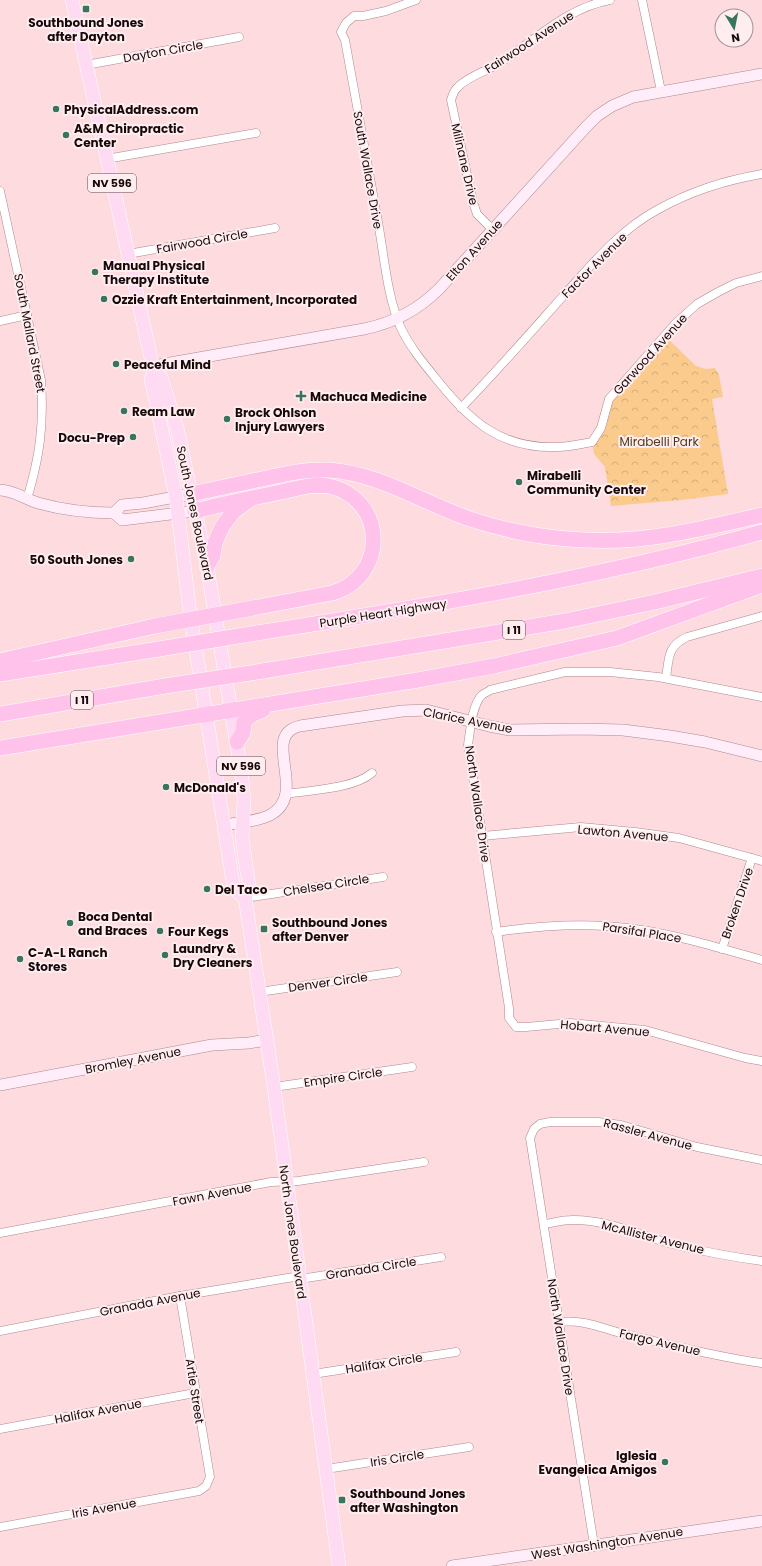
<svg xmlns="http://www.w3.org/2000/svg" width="762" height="1566" font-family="Poppins,sans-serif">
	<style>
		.park { fill: url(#park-crowns) }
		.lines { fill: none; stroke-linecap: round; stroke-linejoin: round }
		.street-casing { stroke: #af888d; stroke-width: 9 }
		.secondary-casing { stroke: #af888d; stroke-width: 12 }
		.primary-casing { stroke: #fff; stroke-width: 14 }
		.highway-casing { stroke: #fff; stroke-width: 16 }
		.street { stroke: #fff; stroke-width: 8 }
		.secondary { stroke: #ffedf9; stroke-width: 11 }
		.primary { stroke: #fedaf3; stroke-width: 13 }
		.highway { stroke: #fec2eb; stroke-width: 15 }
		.highway-bridge-casing { stroke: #fff; stroke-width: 16; stroke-linecap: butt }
		.highway-bridge { stroke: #fec2eb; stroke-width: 15 }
		.poi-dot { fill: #38745e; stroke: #ffedef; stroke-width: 1.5 }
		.labels { text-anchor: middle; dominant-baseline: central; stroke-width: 4; stroke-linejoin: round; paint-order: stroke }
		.shield { fill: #ffedef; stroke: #5d4d4f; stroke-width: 1 }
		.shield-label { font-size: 11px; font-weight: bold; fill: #17090b }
		.poi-label { font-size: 12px; font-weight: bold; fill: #17090b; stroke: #ffedef; text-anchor: start }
		.street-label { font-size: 12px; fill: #17090b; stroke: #ffedef }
		.park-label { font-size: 12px; fill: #4f391b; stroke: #ffedef }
	</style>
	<defs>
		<pattern id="park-crowns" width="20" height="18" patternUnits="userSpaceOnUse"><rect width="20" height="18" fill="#fbcb8e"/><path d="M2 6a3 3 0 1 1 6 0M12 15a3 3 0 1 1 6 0" fill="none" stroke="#d6ad79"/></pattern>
	</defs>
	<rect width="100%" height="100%" fill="#fddbdf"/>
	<polygon class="park" points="665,336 696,366 706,369 715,368 719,375 723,397 712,399 728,494 681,500 611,506 605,467 594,454 592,442 609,399"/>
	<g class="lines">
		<defs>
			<g id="street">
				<path d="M416,0l-30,11 -23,5h-9l-8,7 -5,9 4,8c11,61 22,121 33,182 6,33 9,73 22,104 9,20 24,38 38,55 32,40 63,68 119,66 11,0 24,-3 35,-5l9,-14 8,-29 67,-76 21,-19 21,-12 18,-9 26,-7"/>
				<polyline points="642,0 661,91"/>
				<polyline points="86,65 239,37"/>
				<polyline points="106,159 256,133"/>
				<path d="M0,191l41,189c3,45 -1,76 -14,119"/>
				<path d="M493,230l-16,-16 -4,-12 -22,-102c2,-5 2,-9 7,-13 9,-10 28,-16 40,-23 37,-23 68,-56 112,-64"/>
				<polyline points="128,254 275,228"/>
				<polyline points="0,321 27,315"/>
				<path d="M461,408c36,-37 70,-76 104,-114 28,-31 55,-64 92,-84 34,-19 66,-29 105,-36"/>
				<path d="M666,678c3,-19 1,-32 21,-41l75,-21"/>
				<path d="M762,697l-104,-20 -48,-5h-45l-75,18c-2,2 -6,3 -8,5 -10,9 -12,37 -14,50l41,263v10l7,9h10l44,-4 75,7 100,28 17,3"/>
				<path d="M286,794c25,-4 67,-5 86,-21"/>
				<polyline points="482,836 581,827 635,832 679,838 762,861"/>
				<polyline points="245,898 383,877"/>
				<path d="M496,932c47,-7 93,-10 139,-3 43,6 85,19 127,31"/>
				<polyline points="722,949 752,858"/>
				<polyline points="259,992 397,972"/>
				<polyline points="274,1087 412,1067"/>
				<path d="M544,1224c9,-1 18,-4 27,-4 35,-1 68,15 101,24 29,7 60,13 90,17"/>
				<polyline points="0,1233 271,1182 298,1181 424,1162"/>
				<polyline points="300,1279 441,1257"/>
				<path d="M559,1322c26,-3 44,7 69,13 44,10 89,22 134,28"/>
				<polyline points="0,1331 180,1296 300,1276"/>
				<polyline points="313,1374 456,1352"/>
				<polyline points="0,1429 195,1393"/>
				<polyline points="326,1469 469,1447"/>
				<polyline points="0,1527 199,1491 206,1486 210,1477 180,1296"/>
				<polyline points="594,1545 530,1138 534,1129 540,1124 550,1122 598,1122 621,1125 697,1147 762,1160"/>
			</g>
			<g id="secondary">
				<path d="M153,366l211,-37c29,-6 54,-19 75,-40l147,-162 11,-11 15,-10 21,-9 129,-23"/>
				<path d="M0,490c13,0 25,9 38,13 25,7 50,10 76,10l8,-8 21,-2 48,-9"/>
				<polyline points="114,513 122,520 195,511"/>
				<path d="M225,825c14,-3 32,-3 45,-10 40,-21 -11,-80 30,-89l102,-15 24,-1 63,16 21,4 70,-1 43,1 47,6 35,6 57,14"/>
				<polyline points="0,1085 212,1045 249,1043 266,1040"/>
				<polyline points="452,1566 762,1521"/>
			</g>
			<g id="primary">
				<polyline points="72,0 154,372 151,379 176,497 190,613 234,889 245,898"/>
				<polyline points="154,372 161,377 177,428 207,566 241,770 244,800 242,838 249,886 245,898 274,1087 339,1566"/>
			</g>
			<g id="highway">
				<path d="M191,494c24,-5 47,-10 71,-15 22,-5 43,-10 66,-9 51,3 95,33 142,49 63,21 132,27 197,16 32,-5 64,-13 95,-20"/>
				<path d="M195,511c29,-7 57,-13 86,-19 15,-3 32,-9 48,-6 58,13 59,91 3,107l-79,15"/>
				<polyline points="207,566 213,556 215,543 222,527 233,512 248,501"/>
				<path d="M257,633c170,-27 339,-54 505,-101"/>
				<polyline points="0,661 155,626"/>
				<polyline points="263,671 565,621 655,602 762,576"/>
				<polyline points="0,674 159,649"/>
				<polyline points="0,714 165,686"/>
				<polyline points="237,742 243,733 244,723 247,719 253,714 263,710"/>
				<polyline points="0,748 418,680 494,666 617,638 762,585"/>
			</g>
		</defs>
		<use href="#street" class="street-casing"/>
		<use href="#secondary" class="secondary-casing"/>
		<use href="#primary" class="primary-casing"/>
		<use href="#highway" class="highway-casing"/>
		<use href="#street" class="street"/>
		<use href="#secondary" class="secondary"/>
		<use href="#primary" class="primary"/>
		<use href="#highway" class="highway"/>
		<defs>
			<g id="highway-bridge">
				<polyline points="155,626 253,608"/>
				<polyline points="159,649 257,633"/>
				<polyline points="165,686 263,671"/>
			</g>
		</defs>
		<use href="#highway-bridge" class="highway-bridge-casing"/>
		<use href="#highway-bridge" class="highway-bridge"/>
	</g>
	<g class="poi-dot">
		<rect x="82" y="5" width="8" height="8" rx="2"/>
		<circle cx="56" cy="109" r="4"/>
		<circle cx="66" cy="135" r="4"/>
		<circle cx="95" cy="272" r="4"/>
		<circle cx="104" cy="299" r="4"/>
		<circle cx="116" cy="364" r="4"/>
		<path d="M299 390h4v4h4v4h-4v4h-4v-4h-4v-4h4z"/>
		<circle cx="124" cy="411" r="4"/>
		<circle cx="227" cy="419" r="4"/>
		<circle cx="133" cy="437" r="4"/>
		<circle cx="519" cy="482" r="4"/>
		<circle cx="131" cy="559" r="4"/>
		<circle cx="166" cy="787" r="4"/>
		<circle cx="207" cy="889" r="4"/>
		<circle cx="70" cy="923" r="4"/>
		<rect x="260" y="925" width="8" height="8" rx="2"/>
		<circle cx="160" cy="931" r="4"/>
		<circle cx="165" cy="955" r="4"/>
		<circle cx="20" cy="959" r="4"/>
		<circle cx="665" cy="1462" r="4"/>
		<rect x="338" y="1496" width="8" height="8" rx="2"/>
	</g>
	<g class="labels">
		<g class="shield">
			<rect x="88" y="174" width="48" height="18" rx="3"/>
			<rect x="503" y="621" width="22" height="18" rx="3"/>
			<rect x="71" y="691" width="22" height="18" rx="3"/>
			<rect x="217" y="757" width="48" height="18" rx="3"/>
		</g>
		<g class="shield-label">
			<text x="112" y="183">NV 596</text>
			<text x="514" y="630">I 11</text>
			<text x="82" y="700">I 11</text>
			<text x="241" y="766">NV 596</text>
		</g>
		<g class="poi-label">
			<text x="86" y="22" text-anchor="middle">Southbound Jones<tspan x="86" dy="14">after Dayton</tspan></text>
			<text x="64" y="109">PhysicalAddress.com</text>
			<text x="74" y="128">A&amp;M Chiropractic<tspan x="74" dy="14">Center</tspan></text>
			<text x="103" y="265">Manual Physical<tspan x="103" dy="14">Therapy Institute</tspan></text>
			<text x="112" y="299">Ozzie Kraft Entertainment, Incorporated</text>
			<text x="124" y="364">Peaceful Mind</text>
			<text x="310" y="396">Machuca Medicine</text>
			<text x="132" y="411">Ream Law</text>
			<text x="235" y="412">Brock Ohlson<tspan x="235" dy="14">Injury Lawyers</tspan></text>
			<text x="125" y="437" text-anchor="end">Docu-Prep</text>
			<text x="527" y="475">Mirabelli<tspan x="527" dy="14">Community Center</tspan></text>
			<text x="123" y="559" text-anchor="end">50 South Jones</text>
			<text x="174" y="787">McDonald's</text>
			<text x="215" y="889">Del Taco</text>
			<text x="78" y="916">Boca Dental<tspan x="78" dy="14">and Braces</tspan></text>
			<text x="272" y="922">Southbound Jones<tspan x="272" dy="14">after Denver</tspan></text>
			<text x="168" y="931">Four Kegs</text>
			<text x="173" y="948">Laundry &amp;<tspan x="173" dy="14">Dry Cleaners</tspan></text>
			<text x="28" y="952">C-A-L Ranch<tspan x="28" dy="14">Stores</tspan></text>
			<text x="657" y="1455" text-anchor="end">Iglesia<tspan x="657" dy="14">Evangelica Amigos</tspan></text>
			<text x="350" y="1493">Southbound Jones<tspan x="350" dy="14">after Washington</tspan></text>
		</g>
		<g class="street-label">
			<text transform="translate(529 42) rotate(-33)">Fairwood Avenue</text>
			<text transform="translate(163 51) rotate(-10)">Dayton Circle</text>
			<text transform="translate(465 164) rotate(77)">Milinane Drive</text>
			<text transform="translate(368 170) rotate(80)">South Wallace Drive</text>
			<text transform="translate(202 241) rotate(-10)">Fairwood Circle</text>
			<text transform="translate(474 250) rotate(-48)">Elton Avenue</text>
			<text transform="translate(594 265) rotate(-45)">Factor Avenue</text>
			<text transform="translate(30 333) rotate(79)">South Mallard Street</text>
			<text transform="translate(650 354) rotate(-48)">Garwood Avenue</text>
			<text transform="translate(195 513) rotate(78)">South Jones Boulevard</text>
			<text transform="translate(383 613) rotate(-9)">Purple Heart Highway</text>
			<text transform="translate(468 720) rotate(11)">Clarice Avenue</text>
			<text transform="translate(478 804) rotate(82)">North Wallace Drive</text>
			<text transform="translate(623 833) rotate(5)">Lawton Avenue</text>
			<text transform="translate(326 885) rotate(-9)">Chelsea Circle</text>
			<text transform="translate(737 903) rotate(-71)">Broken Drive</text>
			<text transform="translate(642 932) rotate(9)">Parsifal Place</text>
			<text transform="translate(328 982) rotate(-8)">Denver Circle</text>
			<text transform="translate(605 1028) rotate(5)">Hobart Avenue</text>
			<text transform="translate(133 1060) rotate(-11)">Bromley Avenue</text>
			<text transform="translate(343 1077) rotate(-8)">Empire Circle</text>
			<text transform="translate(648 1134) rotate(15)">Rassler Avenue</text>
			<text transform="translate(212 1194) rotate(-11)">Fawn Avenue</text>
			<text transform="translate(293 1232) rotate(82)">North Jones Boulevard</text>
			<text transform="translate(653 1237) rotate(14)">McAllister Avenue</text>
			<text transform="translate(371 1268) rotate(-9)">Granada Circle</text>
			<text transform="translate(150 1302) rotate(-11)">Granada Avenue</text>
			<text transform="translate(561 1337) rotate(81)">North Wallace Drive</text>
			<text transform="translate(660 1342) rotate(13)">Fargo Avenue</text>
			<text transform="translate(384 1363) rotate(-9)">Halifax Circle</text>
			<text transform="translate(195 1391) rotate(81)">Artie Street</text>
			<text transform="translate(98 1411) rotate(-11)">Halifax Avenue</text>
			<text transform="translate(397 1458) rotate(-9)">Iris Circle</text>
			<text transform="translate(104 1508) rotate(-10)">Iris Avenue</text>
			<text transform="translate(607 1543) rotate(-9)">West Washington Avenue</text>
		</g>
		<g class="park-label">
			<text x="659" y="441">Mirabelli Park</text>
		</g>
	</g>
	<g transform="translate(734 28) rotate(170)"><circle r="19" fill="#ffedef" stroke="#a29294"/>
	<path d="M0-3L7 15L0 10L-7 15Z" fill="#38745e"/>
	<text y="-6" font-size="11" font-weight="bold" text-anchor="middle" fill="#17090b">N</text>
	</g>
</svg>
